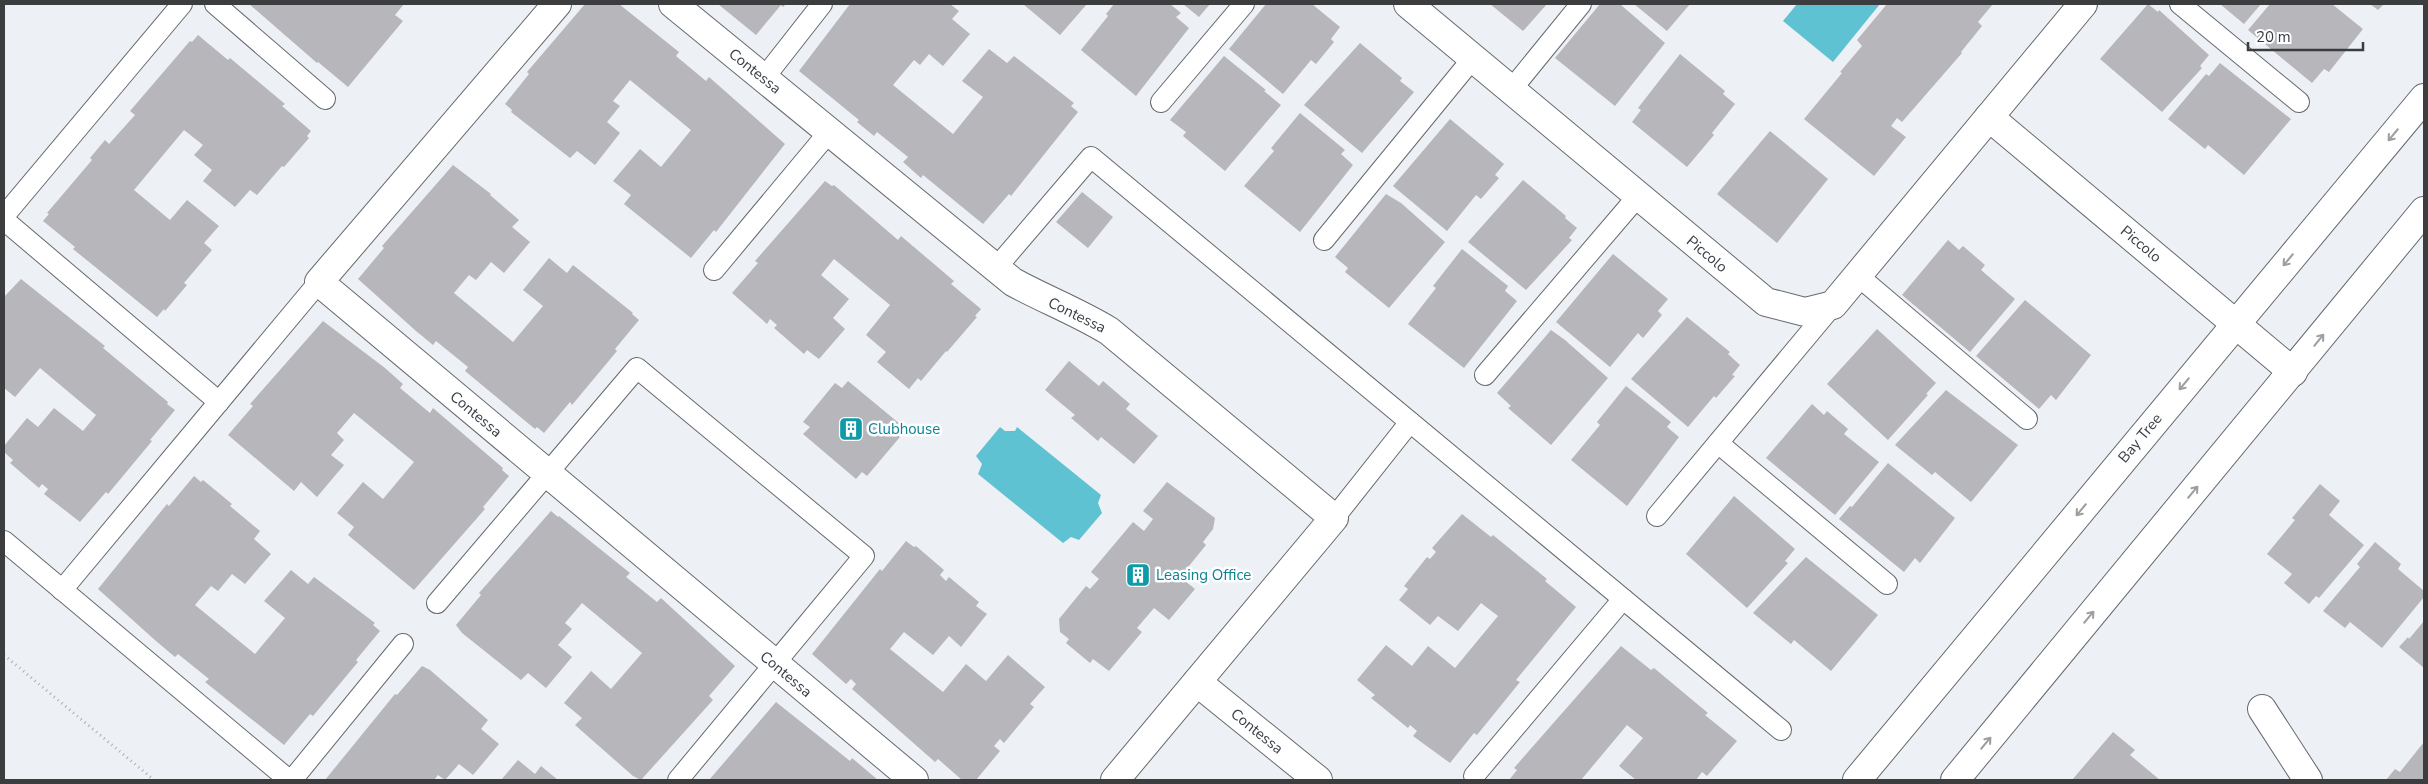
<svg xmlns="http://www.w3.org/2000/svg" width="2428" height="784" font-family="'Nunito Sans',sans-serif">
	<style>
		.water { fill: #5ec2d2 }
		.building { fill: #b6b6bb }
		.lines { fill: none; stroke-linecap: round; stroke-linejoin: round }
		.service-casing { stroke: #66696d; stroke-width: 22 }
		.minor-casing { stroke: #66696d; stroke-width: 30 }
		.tertiary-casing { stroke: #66696d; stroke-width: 30 }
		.path { stroke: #aaadb1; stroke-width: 3; stroke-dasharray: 1 4; stroke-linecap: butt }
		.service { stroke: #fff; stroke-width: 20 }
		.minor { stroke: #fff; stroke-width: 28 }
		.tertiary { stroke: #fff; stroke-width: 28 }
		.oneway { stroke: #9d9e9f }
		.labels { text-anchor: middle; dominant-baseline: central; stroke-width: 5; stroke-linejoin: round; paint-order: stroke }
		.street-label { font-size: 15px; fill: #3b3d3f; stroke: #fdfeff }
		.culture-label { font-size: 15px; fill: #0d838f; stroke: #fdfeff; text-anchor: start }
	</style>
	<rect width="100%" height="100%" fill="#edf1f6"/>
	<g class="water">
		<polygon points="1797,4 1880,4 1833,62 1783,21"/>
		<polygon points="1000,427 1005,431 1015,431 1017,427 1101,495 1098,503 1102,513 1079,540 1071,537 1063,543 978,474 982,464 976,456"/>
	</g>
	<g class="building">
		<polygon points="249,4 404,4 395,15 403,21 348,87 318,62 317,63"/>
		<polygon points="585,4 619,4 679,52 676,56 706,81 709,77 785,144 716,232 714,230 691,258 624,204 631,195 613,181 640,149 661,167 691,130 630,80 613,101 620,106 607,122 620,133 595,165 577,151 570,158 511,112 512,110 505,104 529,74 527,72"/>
		<polygon points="718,4 786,4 783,7 781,5 756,35"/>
		<polygon points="850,4 950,4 959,11 952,19 970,34 943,66 929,54 920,65 914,60 893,85 953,134 983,97 962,81 989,49 1007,63 1014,56 1074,103 1071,106 1078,112 1011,196 1009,194 983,224 923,175 921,178 903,162 908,157 877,132 874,136 857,122 859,120 799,71"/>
		<polygon points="1023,4 1087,4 1060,35"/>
		<polygon points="1114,4 1170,4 1181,13 1176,17 1189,28 1136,96 1081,50 1108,16 1106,14"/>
		<polygon points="1183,4 1210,4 1199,17"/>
		<polygon points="1266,4 1312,4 1340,27 1331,39 1334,42 1316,64 1311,60 1283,94 1229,49"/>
		<polygon points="1490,4 1547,4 1523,31"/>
		<polygon points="1600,4 1621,5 1665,43 1615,106 1555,58"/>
		<polygon points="1634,4 1690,4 1667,31"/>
		<polygon points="1887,4 1993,4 1978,22 1982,26 1961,52 1962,53 1902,122 1897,118 1891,126 1906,137 1874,176 1804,119 1842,73 1840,72 1862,46 1857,40"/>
		<polygon points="2148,4 2158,12 2159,10 2209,55 2200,66 2202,68 2162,112 2100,59"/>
		<polygon points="2220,4 2261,4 2244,24"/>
		<polygon points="2270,4 2332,4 2363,29 2329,72 2324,69 2312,83 2248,30"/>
		<polygon points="2370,4 2384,4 2378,10"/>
		<polygon points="198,35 228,60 230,58 285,104 282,106 311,131 307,136 309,138 284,167 282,166 257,195 250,190 235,207 203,181 212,170 194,155 203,145 184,130 134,190 170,220 187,200 219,226 204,243 212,250 184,283 187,285 165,311 164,309 157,317 73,249 75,247 43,221 49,214 47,213 92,160 90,158 105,140 109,144 135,115 130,111 190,41 192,42"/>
		<polygon points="1360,43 1402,78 1400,81 1414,92 1362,153 1304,105"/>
		<polygon points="1680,54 1725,91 1723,94 1735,104 1712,133 1714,135 1687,167 1632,122 1641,110 1638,108"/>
		<polygon points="1224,56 1266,90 1264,91 1281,105 1225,171 1183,136 1186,132 1170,120"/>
		<polygon points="2220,63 2291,119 2244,175 2208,145 2205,149 2168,119 2206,74 2209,76"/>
		<polygon points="1300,113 1345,150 1341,154 1353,165 1300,232 1244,186 1274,151 1271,148"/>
		<polygon points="1450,119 1504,164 1495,175 1499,178 1481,199 1476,195 1447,231 1393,186"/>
		<polygon points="1770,131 1828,179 1777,243 1717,194"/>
		<polygon points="453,165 491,194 490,195 519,220 512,227 530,242 504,273 491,262 476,280 469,275 454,293 513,342 543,306 523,290 549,258 567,273 573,265 633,313 632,314 639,320 615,349 617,351 572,405 570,402 544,433 537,427 535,429 465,371 468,367 436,341 433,345 416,331 358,279 384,248 382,246"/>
		<polygon points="1523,180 1566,216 1565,218 1577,228 1569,238 1572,240 1526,290 1468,242"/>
		<polygon points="825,181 832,186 834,185 898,240 901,236 954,281 951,284 981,309 975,316 977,317 947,352 946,351 921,381 918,378 909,389 877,362 886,352 866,335 890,305 834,259 821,275 849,299 833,318 845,329 819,359 807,350 804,354 774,328 777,325 770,319 767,324 732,293 758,263 755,261"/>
		<polygon points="1082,192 1113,217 1088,248 1056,222"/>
		<polygon points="1386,194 1401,203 1445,242 1389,308 1345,272 1348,268 1335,257"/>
		<polygon points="1948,240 1959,250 1963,246 1985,265 1981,270 2015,299 1970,352 1902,295"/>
		<polygon points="1462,249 1508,286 1505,291 1517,301 1464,368 1408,324 1436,288 1433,286"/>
		<polygon points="1613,254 1668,299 1658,311 1662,315 1643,338 1638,333 1610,367 1556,322"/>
		<polygon points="21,279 105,346 103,348 168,402 167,404 175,410 150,440 152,441 108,494 106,492 80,522 44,494 48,489 42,484 39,488 10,463 13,460 4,452 4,446 27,418 38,427 54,408 83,431 96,415 40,368 15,397 4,388 4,297"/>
		<polygon points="2025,300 2091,355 2056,400 2051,395 2039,409 1976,356"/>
		<polygon points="1687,317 1730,352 1728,354 1740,365 1732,375 1735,376 1716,398 1714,396 1688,427 1631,379"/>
		<polygon points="323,321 385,368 403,384 400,388 430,413 433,408 503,468 502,470 509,476 483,507 485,509 414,590 348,535 354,527 337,513 363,482 383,499 414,462 354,413 337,433 344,440 331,455 344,465 317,497 301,482 294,491 228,435 253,406 250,404"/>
		<polygon points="1877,329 1936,383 1926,394 1928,395 1888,440 1827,384"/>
		<polygon points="1551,330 1565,340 1608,378 1551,445 1508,408 1511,406 1497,393"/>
		<polygon points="1069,361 1099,386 1103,381 1130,404 1126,409 1158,436 1134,464 1101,437 1098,441 1071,418 1075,415 1045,390"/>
		<polygon points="848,381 900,424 894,432 900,437 867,476 862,472 856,479 803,434 810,427 803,422 835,383 842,388"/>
		<polygon points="1626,386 1671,422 1667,427 1679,437 1627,506 1571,460 1600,425 1597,422"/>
		<polygon points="1946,390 2018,445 1971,502 1935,472 1932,475 1895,445"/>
		<polygon points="1812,404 1824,415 1827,411 1848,429 1844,434 1879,462 1835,515 1766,458"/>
		<polygon points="1888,463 1955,518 1920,563 1915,558 1904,572 1839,519 1850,506 1852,507"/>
		<polygon points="194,476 201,482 203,480 232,504 230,506 260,531 254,539 271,554 245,584 232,574 218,591 211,586 195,605 255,654 285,618 264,601 291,570 308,584 314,577 375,623 373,625 380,631 356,660 358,662 313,716 310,714 284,745 205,682 209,679 178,654 175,657 156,641 98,589 167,504 169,506"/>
		<polygon points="1167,482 1215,518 1213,529 1203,542 1206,545 1180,577 1195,589 1169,620 1154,608 1137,628 1142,632 1109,671 1093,659 1090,663 1066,643 1069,639 1060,632 1059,619 1086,586 1090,589 1099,579 1091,572 1133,522 1144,531 1153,519 1143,511"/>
		<polygon points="2320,484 2340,501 2329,515 2364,545 2319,598 2316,596 2309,604 2284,583 2292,574 2267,554 2295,520 2292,518"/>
		<polygon points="1734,496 1795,549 1785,561 1788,563 1747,608 1686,554"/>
		<polygon points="551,511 558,517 559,516 630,573 626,577 657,602 661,598 735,666 709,696 713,700 641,780 633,776 575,725 582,718 564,703 591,671 611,689 642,653 582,603 565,623 572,629 558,645 572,657 546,688 528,673 521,680 462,633 456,625 481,595 479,593"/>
		<polygon points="1462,514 1491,537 1493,535 1547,579 1545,581 1576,607 1516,680 1520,682 1477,735 1474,733 1450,763 1413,736 1417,731 1410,725 1408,728 1371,698 1375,695 1357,680 1386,645 1412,666 1428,646 1455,668 1498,616 1481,603 1458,631 1438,616 1430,625 1399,600 1408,589 1404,586 1427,557 1430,559 1436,552 1432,548"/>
		<polygon points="906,541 914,547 916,546 944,570 940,575 946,581 949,577 979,602 976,606 987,614 961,647 949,636 933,655 904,632 890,649 943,692 966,664 986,681 1008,655 1045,687 1030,704 1034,707 1004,743 1000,739 994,746 1000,751 976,780 962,780 938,759 935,762 852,689 856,684 851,679 846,684 812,654 880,569 882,571"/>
		<polygon points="2375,542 2401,564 2398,569 2424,591 2424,597 2382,648 2350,622 2345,628 2323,611 2360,567 2357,564"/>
		<polygon points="1806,557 1878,615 1831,671 1794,640 1791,644 1753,613"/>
		<polygon points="2424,621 2424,668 2399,647 2408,637 2409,639"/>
		<polygon points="1621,646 1651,670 1654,668 1708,713 1705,715 1737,741 1707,776 1702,772 1696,780 1636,780 1619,766 1643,738 1627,725 1581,780 1509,780 1517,770 1514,768"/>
		<polygon points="422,666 430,670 488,720 481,729 499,744 473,775 459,764 445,780 438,775 434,780 325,780 395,694 397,695"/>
		<polygon points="776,702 850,761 852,758 878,780 709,780"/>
		<polygon points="2113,732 2135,750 2130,755 2160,780 2072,780"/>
		<polygon points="2424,742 2424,780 2386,780 2395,769 2400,772"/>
		<polygon points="518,760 535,774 541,766 558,780 501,780"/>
	</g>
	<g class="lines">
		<defs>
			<g id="service">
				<polyline points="215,4 325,99"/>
				<polyline points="2180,4 2299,102"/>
				<polyline points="764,78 822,4"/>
				<polyline points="1511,90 1581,4"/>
				<polyline points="1161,102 1244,4"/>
				<polyline points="4,216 182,4"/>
				<polyline points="4,220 219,402"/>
				<polyline points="1324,240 1473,58"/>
				<polyline points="996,268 1091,157 1781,730"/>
				<polyline points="714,270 829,132"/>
				<polyline points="1857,275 2027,419"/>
				<polyline points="1485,375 1638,196"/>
				<polyline points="1718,443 1887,584"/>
				<polyline points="1657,516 1833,305"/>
				<polyline points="1334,518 1410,422"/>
				<polyline points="4,541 289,780"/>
				<polyline points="62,590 319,282"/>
				<polyline points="437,603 637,368 864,556 678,780"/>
				<polyline points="1474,776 1623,599"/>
				<polyline points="292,780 403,644"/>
			</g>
			<g id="minor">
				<polyline points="557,4 319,282 914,780"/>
				<path d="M673,4l340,278c31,17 65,30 96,49l225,187 -219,262"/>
				<polyline points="1408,4 1766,302 1805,312 1833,305 2083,4"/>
				<polyline points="1989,117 2293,372"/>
				<polyline points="1197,682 1318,780"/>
				<polyline points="2262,709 2308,780"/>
			</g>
			<g id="tertiary">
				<polyline points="1857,780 2424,98"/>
				<polyline points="1955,780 2424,211"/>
			</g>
		</defs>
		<use href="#service" class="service-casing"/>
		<use href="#minor" class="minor-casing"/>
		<use href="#tertiary" class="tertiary-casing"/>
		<polyline class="path" points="4,655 154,780"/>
		<use href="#service" class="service"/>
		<use href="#minor" class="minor"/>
		<use href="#tertiary" class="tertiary"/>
	</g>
	<defs><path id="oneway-shaft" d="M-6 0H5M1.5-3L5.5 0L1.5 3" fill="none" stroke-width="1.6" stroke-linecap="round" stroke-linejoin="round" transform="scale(1.25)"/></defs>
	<g class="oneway">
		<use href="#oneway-shaft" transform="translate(2393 135) rotate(130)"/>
		<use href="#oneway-shaft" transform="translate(2288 260) rotate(130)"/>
		<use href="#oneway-shaft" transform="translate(2319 340) rotate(-51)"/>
		<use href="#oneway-shaft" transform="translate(2184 384) rotate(130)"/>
		<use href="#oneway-shaft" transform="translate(2193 492) rotate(-50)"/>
		<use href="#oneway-shaft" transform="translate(2081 510) rotate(130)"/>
		<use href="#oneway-shaft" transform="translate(2089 617) rotate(-50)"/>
		<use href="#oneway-shaft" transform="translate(1986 743) rotate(-50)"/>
	</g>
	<defs>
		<symbol id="building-square" viewBox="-11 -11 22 22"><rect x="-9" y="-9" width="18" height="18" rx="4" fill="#0f9aa8" stroke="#fdfeff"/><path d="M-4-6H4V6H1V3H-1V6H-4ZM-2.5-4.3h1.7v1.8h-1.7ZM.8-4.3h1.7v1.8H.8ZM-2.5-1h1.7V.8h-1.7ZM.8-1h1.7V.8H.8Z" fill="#fff"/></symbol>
	</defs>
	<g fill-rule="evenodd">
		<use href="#building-square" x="837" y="415" width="28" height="28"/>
		<use href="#building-square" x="1124" y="561" width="28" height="28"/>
	</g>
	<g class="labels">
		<g class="street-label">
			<text transform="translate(755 71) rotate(39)">Contessa</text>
			<text transform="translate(2141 244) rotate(40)">Piccolo</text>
			<text transform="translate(1707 254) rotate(40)">Piccolo</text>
			<text transform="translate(1077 315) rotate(26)">Contessa</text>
			<text transform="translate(476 414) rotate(40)">Contessa</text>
			<text transform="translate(2140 438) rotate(-50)">Bay Tree</text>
			<text transform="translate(786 674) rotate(40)">Contessa</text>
			<text transform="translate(1257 731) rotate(39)">Contessa</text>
		</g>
		<g class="culture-label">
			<text x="868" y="429">Clubhouse</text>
			<text x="1156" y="575">Leasing Office</text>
		</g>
	</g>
	<rect width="2428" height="784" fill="none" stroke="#3b3d3f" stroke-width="10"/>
	<path d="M2248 42v8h115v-8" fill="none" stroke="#3b3d3f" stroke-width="2.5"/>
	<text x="2256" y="42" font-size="15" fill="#3b3d3f" stroke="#fdfeff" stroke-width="4" paint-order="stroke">20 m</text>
</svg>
